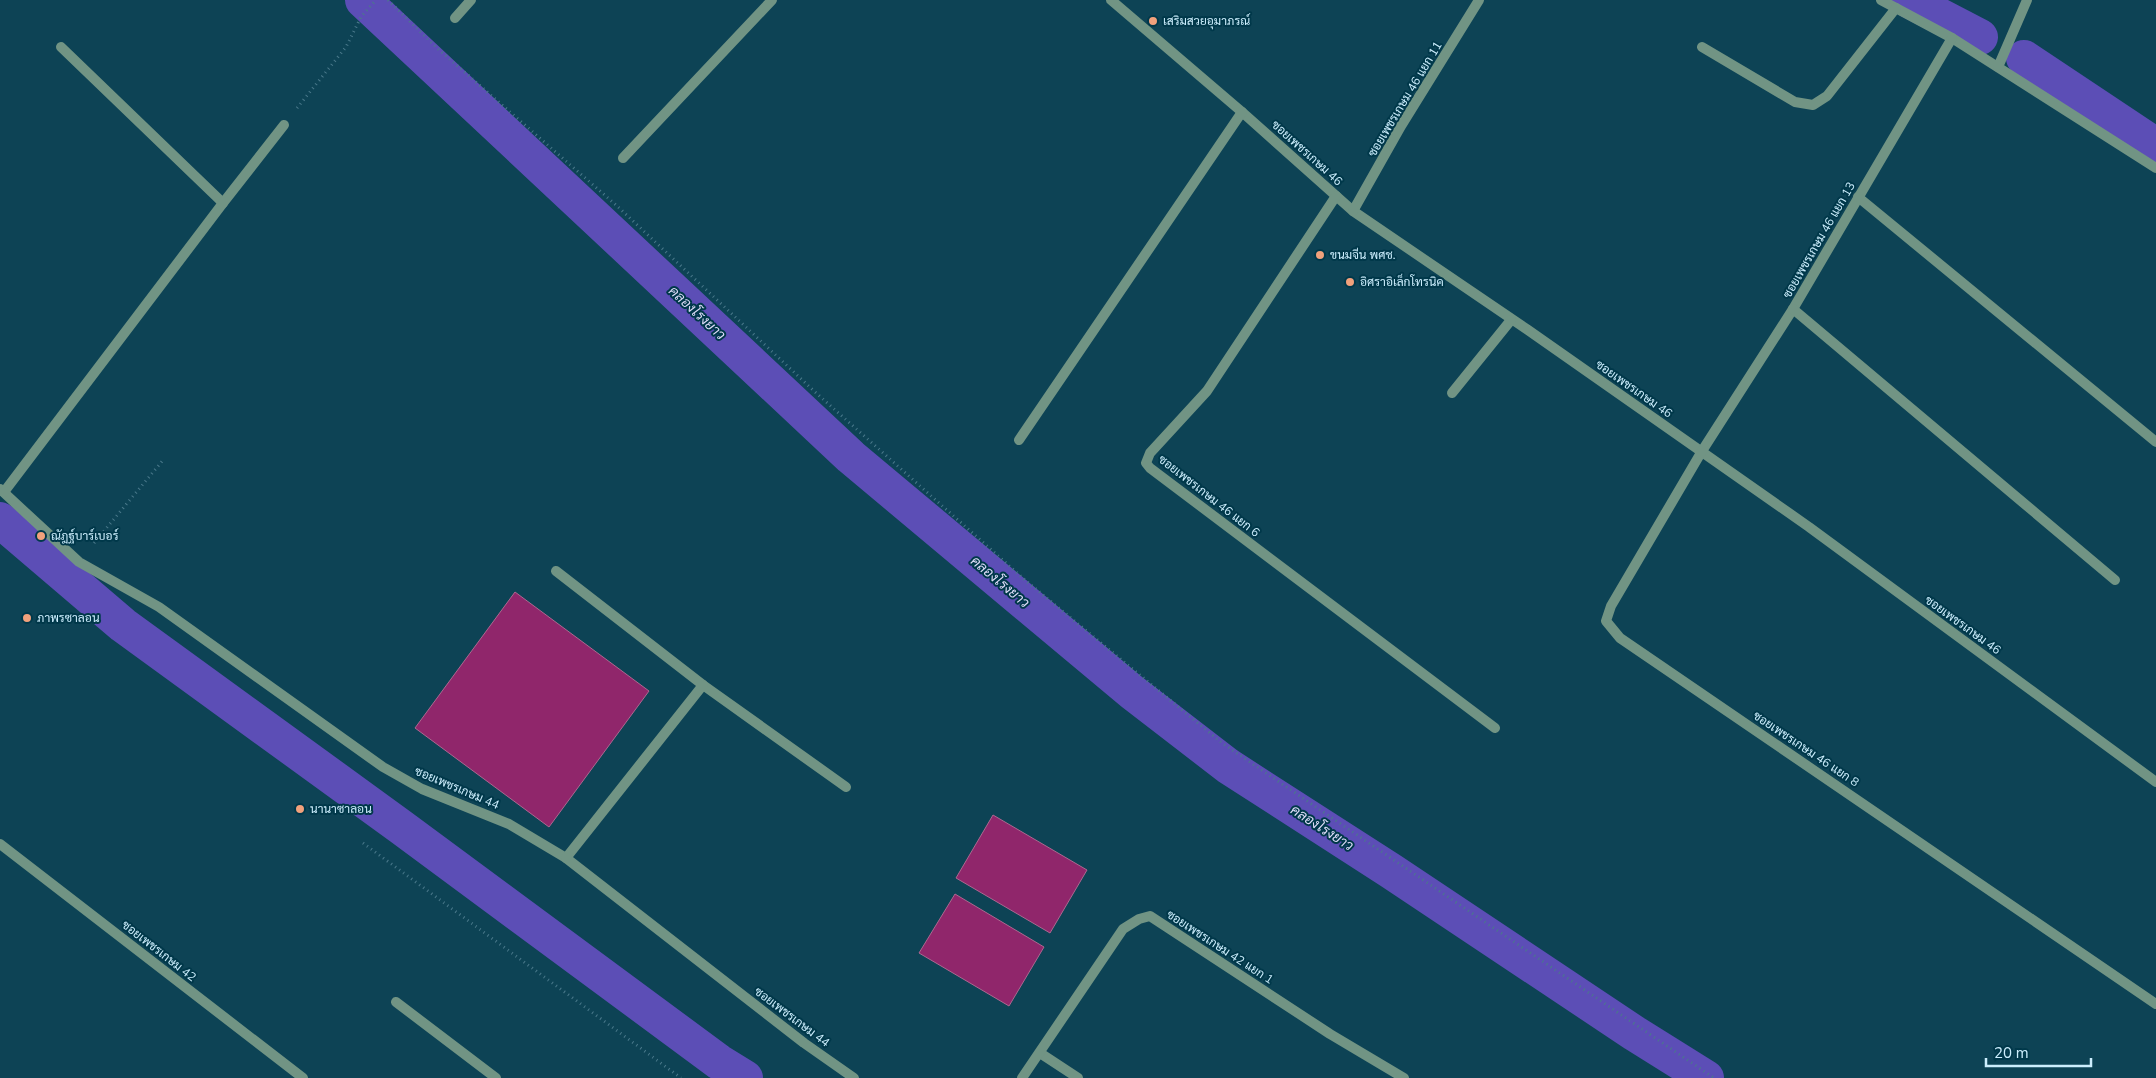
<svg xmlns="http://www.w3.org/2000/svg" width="2156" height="1078" font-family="'Nunito Sans',Sarabun,sans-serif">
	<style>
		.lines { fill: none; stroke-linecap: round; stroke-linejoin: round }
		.canal { stroke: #5c4eb6; stroke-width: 36 }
		.building { fill: #90266b; stroke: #ad6890 }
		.path { stroke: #4a798b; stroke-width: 3; stroke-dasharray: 1 4; stroke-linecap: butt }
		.street { stroke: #719484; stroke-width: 10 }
		.poi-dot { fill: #f1a17c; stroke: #00384a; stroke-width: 2 }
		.labels { text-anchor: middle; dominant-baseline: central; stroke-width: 4; stroke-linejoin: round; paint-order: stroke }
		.poi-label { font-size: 12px; fill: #cceefd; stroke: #00384a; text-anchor: start }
		.street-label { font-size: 12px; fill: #cceefd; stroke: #00384a }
		.water-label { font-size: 14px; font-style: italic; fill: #dcdcf8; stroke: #00384a }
	</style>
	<rect width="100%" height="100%" fill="#0d4355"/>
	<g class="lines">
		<g class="canal">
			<polyline points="363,0 851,457 1132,692 1228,766 1391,871 1634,1033 1706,1078"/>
			<polyline points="1909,0 1980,37"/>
			<polyline points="2024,58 2156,146"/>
			<polyline points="0,520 123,625 401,827 719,1062 745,1078"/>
		</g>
	</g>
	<g class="building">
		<polygon points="515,592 649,691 549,827 415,728"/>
		<polygon points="993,815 1087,870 1050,933 956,878"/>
		<polygon points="955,894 1044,947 1009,1006 919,953"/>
	</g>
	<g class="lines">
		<g class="path">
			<polyline points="388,0 436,47 616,205 814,391 1025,580 1222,743 1714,1078"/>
			<polyline points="297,108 346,47 361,17 376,0"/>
			<polyline points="94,543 164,459"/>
			<polyline points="363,843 681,1078"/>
		</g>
		<g class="street">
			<polyline points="1111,0 1242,112 1353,211 1528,330 1809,527 2156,782"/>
			<polyline points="1881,0 1952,38 2156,168"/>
			<polyline points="455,18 471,0"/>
			<polyline points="1952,38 1793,309 1702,451 1611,606 1606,621 1620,638 2156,1004"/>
			<polyline points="61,47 223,203"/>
			<polyline points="1702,47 1795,102 1813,105 1827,96 1896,8"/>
			<polyline points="1998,67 2027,0"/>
			<polyline points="623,158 772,0"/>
			<polyline points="1336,196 1207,391 1150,453 1146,463 1150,468 1495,728"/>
			<polyline points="1858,197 2156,442"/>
			<polyline points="1353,211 1401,126 1479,0"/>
			<polyline points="1793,309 2115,580"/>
			<polyline points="1452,393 1511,320"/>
			<polyline points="1019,440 1242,112"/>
			<polyline points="0,489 79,562 159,607 383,767 422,789 509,824 566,858 804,1043 854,1078"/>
			<polyline points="4,492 223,203 284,125"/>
			<polyline points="556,571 703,685 846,787"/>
			<polyline points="0,844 303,1078"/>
			<polyline points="566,858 703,685"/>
			<polyline points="396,1002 496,1078"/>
			<polyline points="1040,1053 1078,1078"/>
			<polyline points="1022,1078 1123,929 1139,919 1150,916 1330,1034 1404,1078"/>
		</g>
	</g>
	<g class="poi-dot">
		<circle cx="1153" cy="21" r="5"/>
		<circle cx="1320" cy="255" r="5"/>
		<circle cx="1350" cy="282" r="5"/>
		<circle cx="41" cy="536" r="5"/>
		<circle cx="27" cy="618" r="5"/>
		<circle cx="300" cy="809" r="5"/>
	</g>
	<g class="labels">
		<g class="poi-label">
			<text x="1163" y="21">เสริมสวยอุมาภรณ์</text>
			<text x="1330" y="255">ขนมจีน พศช.</text>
			<text x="1360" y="282">อิศราอิเล็กโทรนิค</text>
			<text x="51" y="536">ณัฎฐ์บาร์เบอร์</text>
			<text x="37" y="618">ภาพรซาลอน</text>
			<text x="310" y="809">นานาซาลอน</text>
		</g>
		<g class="street-label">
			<text transform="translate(1405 99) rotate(-59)">ซอยเพชรเกษม 46 แยก 11</text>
			<text transform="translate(1307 153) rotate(42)">ซอยเพชรเกษม 46</text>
			<text transform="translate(1819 240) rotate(-60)">ซอยเพชรเกษม 46 แยก 13</text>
			<text transform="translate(1634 389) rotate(35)">ซอยเพชรเกษม 46</text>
			<text transform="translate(1209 496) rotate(38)">ซอยเพชรเกษม 46 แยก 6</text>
			<text transform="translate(1963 625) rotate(36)">ซอยเพชรเกษม 46</text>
			<text transform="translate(1806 749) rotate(34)">ซอยเพชรเกษม 46 แยก 8</text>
			<text transform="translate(457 788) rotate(23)">ซอยเพชรเกษม 44</text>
			<text transform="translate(1220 947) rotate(33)">ซอยเพชรเกษม 42 แยก 1</text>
			<text transform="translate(159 951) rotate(38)">ซอยเพชรเกษม 42</text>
			<text transform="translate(792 1017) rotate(37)">ซอยเพชรเกษม 44</text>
		</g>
		<g class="water-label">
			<text transform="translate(697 313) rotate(43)">คลองโรงยาว</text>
			<text transform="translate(1000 582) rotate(40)">คลองโรงยาว</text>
			<text transform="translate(1322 828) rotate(33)">คลองโรงยาว</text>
		</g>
	</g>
	<path d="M1986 1058v8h105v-8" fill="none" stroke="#cceefd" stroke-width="2.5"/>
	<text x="1994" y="1058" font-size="15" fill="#cceefd" stroke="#00384a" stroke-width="4" paint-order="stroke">20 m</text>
</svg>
